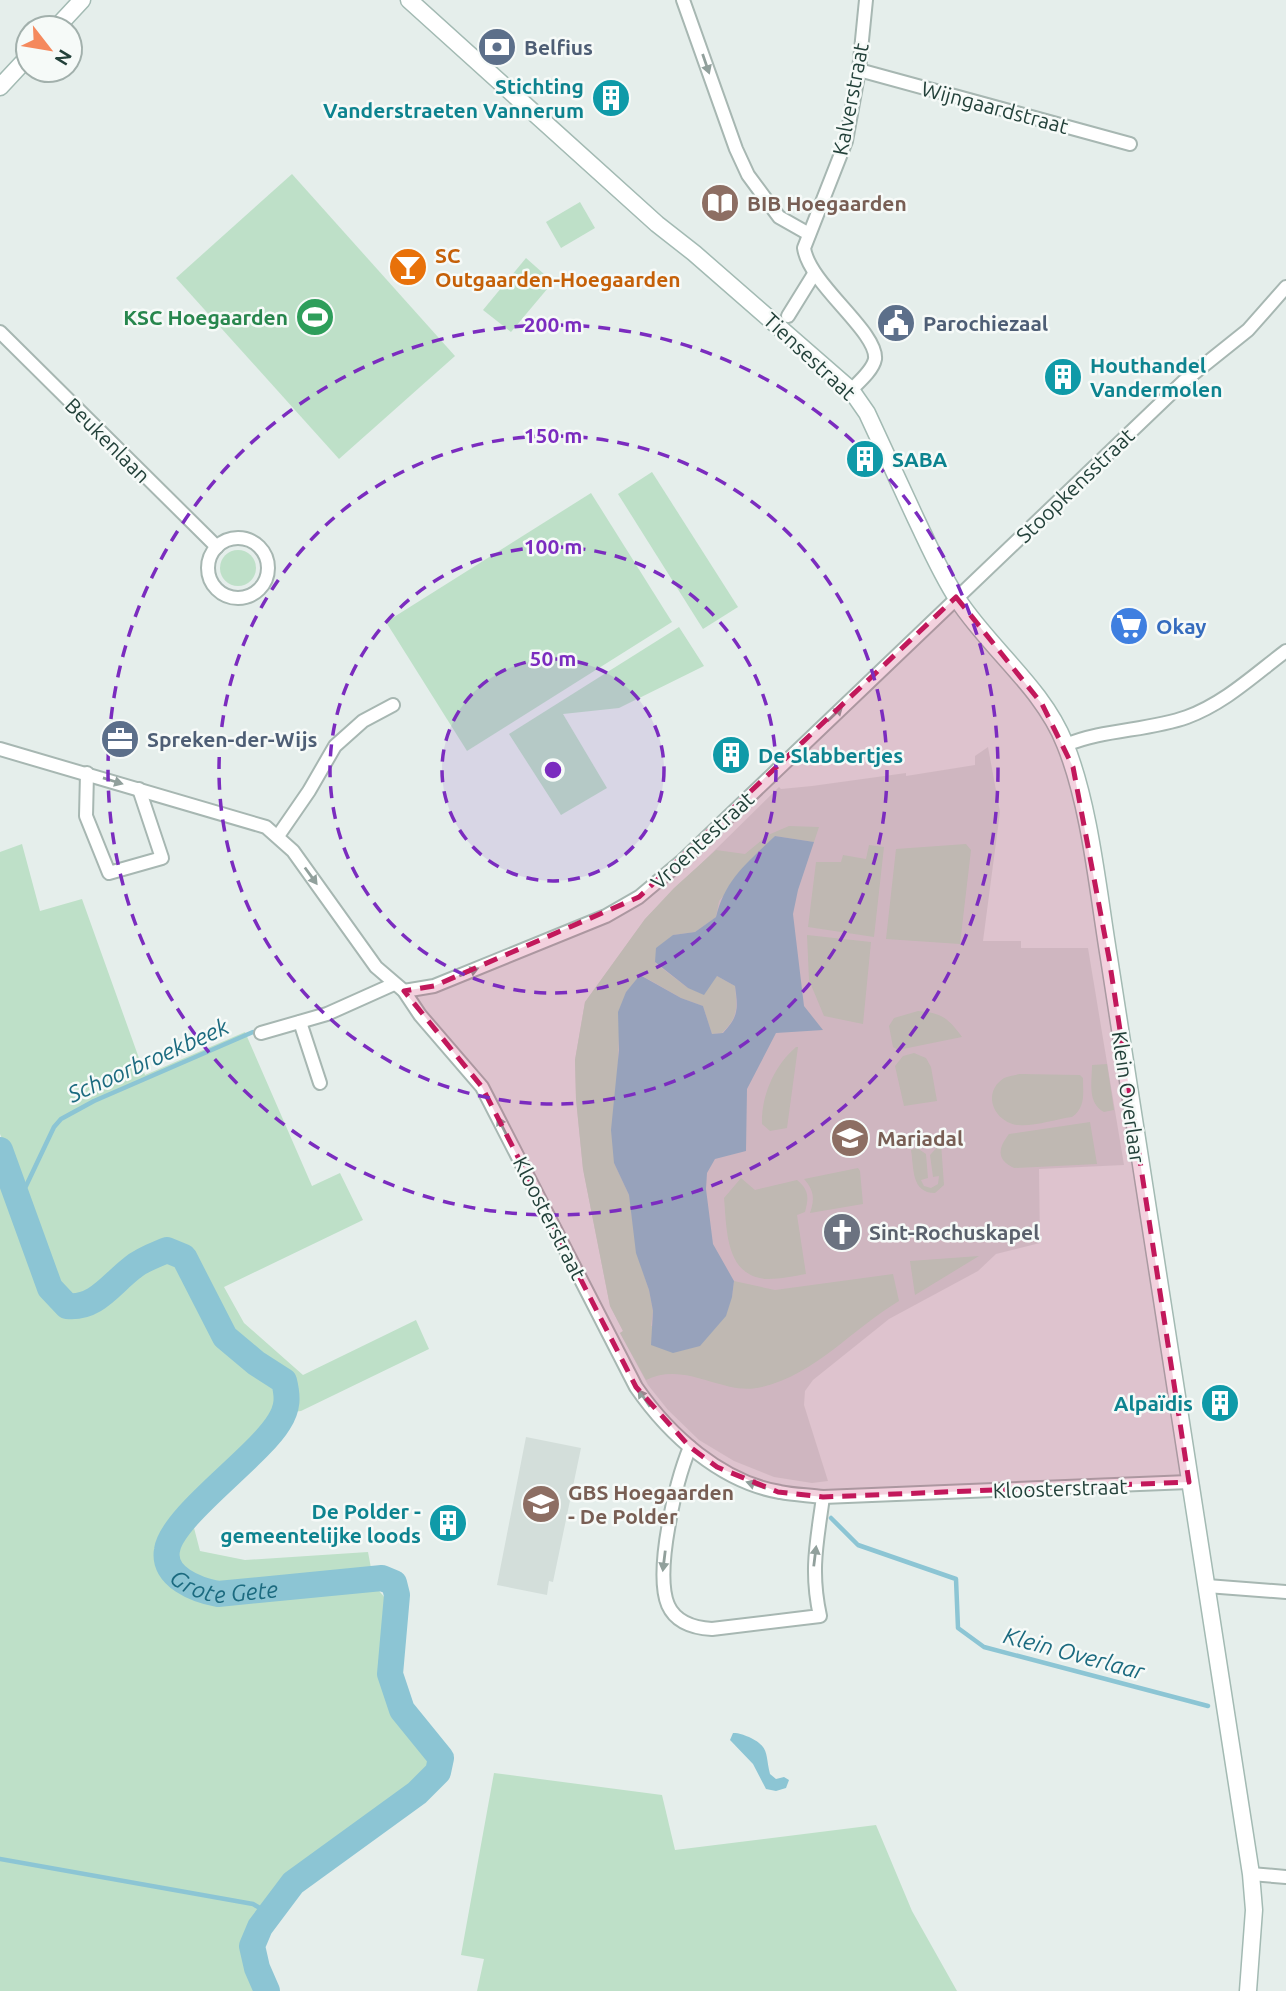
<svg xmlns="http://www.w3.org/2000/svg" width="1286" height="1991" font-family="Ubuntu,sans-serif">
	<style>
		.built { fill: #d3deda }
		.green { fill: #bee0c8 }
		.water { fill: #8cc5d4 }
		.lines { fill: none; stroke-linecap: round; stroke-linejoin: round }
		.stream { stroke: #8cc5d4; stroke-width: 4.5 }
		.river { stroke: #8cc5d4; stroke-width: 26 }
		.street-casing { stroke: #a7b7b2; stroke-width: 16 }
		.secondary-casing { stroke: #a3bab3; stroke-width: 19 }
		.street { stroke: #fff; stroke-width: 12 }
		.secondary { stroke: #fff; stroke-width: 16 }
		.oneway { fill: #91a09c }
		.marked { fill: #c2185b; fill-opacity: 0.2; stroke: #c2185b; stroke-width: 5; stroke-dasharray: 14 9; stroke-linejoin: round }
		.ring { fill: none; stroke: #7b2cbf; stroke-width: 3.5; stroke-dasharray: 12 9 }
		.labels { text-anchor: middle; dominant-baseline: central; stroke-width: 5; stroke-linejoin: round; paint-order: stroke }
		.service-label { font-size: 21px; font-weight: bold; fill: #4e5e75; stroke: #f6faf8; text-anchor: start }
		.culture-label { font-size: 21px; font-weight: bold; fill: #0d838f; stroke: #f6faf8; text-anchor: end }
		.street-label { font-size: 21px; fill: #23413a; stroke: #f6faf8 }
		.education-label { font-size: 21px; font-weight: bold; fill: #785e54; stroke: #f6faf8; text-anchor: start }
		.food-label { font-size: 21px; font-weight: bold; fill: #c56008; stroke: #f6faf8; text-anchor: start }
		.leisure-label { font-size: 21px; font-weight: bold; fill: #27864d; stroke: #f6faf8; text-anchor: end }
		.shop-label { font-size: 21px; font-weight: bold; fill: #366cbe; stroke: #f6faf8; text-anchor: start }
		.worship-label { font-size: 21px; font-weight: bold; fill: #5b616d; stroke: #f6faf8; text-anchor: start }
		.water-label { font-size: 23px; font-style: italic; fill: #1b6a7f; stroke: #f6faf8 }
		.centre { fill: #7b2cbf; stroke: #f6faf8; stroke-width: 3.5 }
		.ring-label { font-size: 21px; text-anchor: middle; font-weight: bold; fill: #7b2cbf; stroke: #f6faf8; stroke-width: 5; stroke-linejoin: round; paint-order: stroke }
	</style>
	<rect width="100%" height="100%" fill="#e5eeeb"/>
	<g class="built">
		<polygon points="988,747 1000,812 983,941 1021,941 1021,948 1088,948 1124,1165 1039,1169 1040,1243 996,1254 978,1271 889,1319 813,1380 805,1391 804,1405 828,1481 812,1483 774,1477 734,1461 699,1440 668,1410 648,1385 620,1333 623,1331 610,1306 583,1169 576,1099 575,1060 585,1002 645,919 779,787 781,789 812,786 906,773 906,776 975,765 975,756"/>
		<polygon points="526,1437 581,1448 553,1582 549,1581 547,1595 497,1585"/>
	</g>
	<g class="green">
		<polygon points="292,174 455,356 339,459 176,278"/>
		<polygon points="580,202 595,228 561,248 546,222"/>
		<polygon points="526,258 553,282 511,332 483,310"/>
		<polygon points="652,472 738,607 703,629 618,494"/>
		<polygon points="591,493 672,622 467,751 386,622"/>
		<circle cx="238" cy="568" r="18"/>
		<polygon points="679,627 704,666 619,708 563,714 607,788 561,815 509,734"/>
		<path d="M789,826l30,1 -5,15 -39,-6 -56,65 -3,16 -21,15 -22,3 -18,28 33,25 29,-12 18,10c2,22 4,30 -13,47l-10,1 -9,-28 -22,-8 -40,-23 -15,17 -7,44 -5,127 15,32 8,58 12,37 4,21 -2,15 81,-29 2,-16 41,9 118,-16 6,27c-47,28 -83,73 -137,86 -39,10 -75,-27 -116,-7l-26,-47 3,-2 -13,-25 -27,-137 -7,-70 -1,-39 10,-58 60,-83 29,-31 42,-38 29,4 23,-19z"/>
		<polygon points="22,844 40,911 82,899 145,1075 245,1032 312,1186 340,1173 363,1220 224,1287 244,1323 303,1375 416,1320 429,1349 301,1411 293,1412 295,1392 292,1379 237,1340 191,1252 172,1242 133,1257 84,1301 74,1299 62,1288 0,1134 0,852"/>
		<polygon points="966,844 971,850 960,944 886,939 896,849"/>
		<polygon points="869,845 884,847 874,937 808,927 816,862 841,862 843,855 866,859"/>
		<polygon points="807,935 871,942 863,1024 824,1016 809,980"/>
		<path d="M918,1011c24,2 30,7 44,26l-64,13 -5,-3 -4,-21 5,-8z"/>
		<path d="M796,1047h2l-11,81 -17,3 -8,-7c-1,-28 12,-58 34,-77z"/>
		<polygon points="914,1053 926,1058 931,1067 937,1101 904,1106 895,1066 903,1056"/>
		<path d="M1107,1064l7,46 -10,2c-17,-9 -12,-30 -12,-47z"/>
		<path d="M1020,1074l60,1 3,3c0,15 3,29 -11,39 -15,2 -40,10 -54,8 -24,-3 -37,-32 -14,-47 4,-2 11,-3 16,-4z"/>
		<path d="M1090,1122l7,42 -83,4c-18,-8 -16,-20 -5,-34z"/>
		<path d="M941,1143l3,42 -9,8c-24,0 -21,-25 -24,-43l6,-2 9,6 2,24 -7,2 3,6 7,2 7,-4 1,-8 -6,1 -3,-22z"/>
		<path d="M0,1159l39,120c43,75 66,9 111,-16 7,-4 12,-7 20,-5 3,0 8,1 10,3 10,7 30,62 39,76 22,36 89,38 47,92l-97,93c-23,42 0,70 43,78l162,-15 12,14 -6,79 15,31 38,57c-23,18 -44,37 -67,54 -14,10 -31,19 -45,29 -24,19 -64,55 -73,84 -5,18 4,42 10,58h-258z"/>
		<path d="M858,1168l2,3 3,33 -53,9c5,-14 4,-23 -6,-34z"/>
		<path d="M741,1178l14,12 42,-10c12,10 12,17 8,32l-8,3 9,59c-12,2 -25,5 -38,5 -43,-2 -41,-49 -44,-81z"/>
		<polygon points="979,1256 915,1295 910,1261"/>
		<path d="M193,1524l7,27 45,9 123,-8 3,16 -143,15 -23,-2 -21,-7c-12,-22 -4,-31 9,-50z"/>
		<polygon points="494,1773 662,1795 675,1850 876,1825 912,1911 957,1991 477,1991 484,1959 461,1955"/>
	</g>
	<g class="water">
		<path d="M775,836l39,6 -16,48 -5,24 11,92 19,24 -47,3 -29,56 -1,62 -31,8 -8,14 -1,16 7,55 21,37 -2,16 -6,19 -26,30 -27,7 -22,-8 2,-34 -4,-21 -13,-37 -7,-58 -15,-32 -3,-33 8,-80 -1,-38 8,-20 14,-17 41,23 22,8 9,28 11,-1c16,-17 15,-25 12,-47l-18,-10 -13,19 -16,-7 -33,-26 1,-14 17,-13 22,-3 21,-15c9,-38 32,-55 59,-81z"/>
		<path d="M733,1733c7,0 10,2 16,4 21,10 16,17 21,37l6,5 8,-2 5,3 -3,8 -10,3 -10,-2 -13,-25 -23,-24z"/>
	</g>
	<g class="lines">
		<g class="stream">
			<polyline points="17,1196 26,1186 54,1127 61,1119 94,1101 253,1032"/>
			<polyline points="831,1518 858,1545 956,1579 958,1628 984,1647 1208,1706"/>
			<polyline points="0,1859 253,1904 270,1914"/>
		</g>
		<path class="river" id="s1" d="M0,1150l50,138 17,18c29,3 44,-22 65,-38 9,-8 23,-13 35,-18l17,7 41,80 31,26 28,18c4,16 4,27 -5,41 -21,35 -107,94 -112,128 -5,27 30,40 51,44l164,-16 12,5 3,12 -7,79 12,36 39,48 -3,14 -21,21 -124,90 -33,44 -8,19 5,22 10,23"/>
		<defs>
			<g id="street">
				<polyline points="683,0 736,149 748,175 779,217 809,234"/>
				<polyline points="859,70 1130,144"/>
				<polyline points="788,316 814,274"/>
				<polyline points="0,332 217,547"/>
				<path d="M851,390c8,-8 22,-20 24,-31 3,-27 -66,-75 -71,-111l42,-107 13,-71 7,-70"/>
				<circle cx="238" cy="568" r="30"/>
				<path d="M1066,745c38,-16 82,-14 121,-28 38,-14 67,-42 99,-66"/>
				<path d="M0,749l266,78 27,24 83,116 28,24 16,24 62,72 154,300c33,48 85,95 144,105 14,3 29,3 43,5l366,-15"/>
				<polyline points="87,773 86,816 109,873 162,858 139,789"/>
				<polyline points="278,836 309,791 335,746 363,721 393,705"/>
				<polyline points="404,991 434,986 606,916 639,897 683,860 1183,382 1248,330 1286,287"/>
				<polyline points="300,1022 320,1083"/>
				<polyline points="261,1033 327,1014 394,984"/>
				<path d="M690,1447c-14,34 -36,124 -22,158 8,18 26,23 44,24l108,-13c-10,-46 -3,-74 3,-119"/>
				<polyline points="1207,1586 1286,1592"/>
				<polyline points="1251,1874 1286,1877"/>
			</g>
			<g id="secondary">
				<path d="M409,0l248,224 37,29 157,137 16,23c16,35 33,71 49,106 13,27 25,55 42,81 32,49 85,88 107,144 25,61 33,148 44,214l142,916 3,36 -6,81"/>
				<polyline points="56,28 82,0"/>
				<polyline points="0,87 28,57"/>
			</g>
		</defs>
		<use href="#street" class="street-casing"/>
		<use href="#secondary" class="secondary-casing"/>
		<use href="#street" class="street"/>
		<use href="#secondary" class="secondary"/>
	</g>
	<defs><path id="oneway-solid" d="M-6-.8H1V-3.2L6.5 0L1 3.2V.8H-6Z" transform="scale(1.75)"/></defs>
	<g class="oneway">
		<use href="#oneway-solid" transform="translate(706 64) rotate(71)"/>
		<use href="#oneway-solid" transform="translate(835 714) rotate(-44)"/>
		<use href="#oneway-solid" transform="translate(113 781) rotate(17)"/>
		<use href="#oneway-solid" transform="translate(311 876) rotate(54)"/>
		<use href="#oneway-solid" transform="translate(469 972) rotate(-22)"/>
		<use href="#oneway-solid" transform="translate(502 1126) rotate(-117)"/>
		<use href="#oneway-solid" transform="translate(644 1398) rotate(-125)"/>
		<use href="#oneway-solid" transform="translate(756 1485) rotate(-162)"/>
		<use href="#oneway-solid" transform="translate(815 1556) rotate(-83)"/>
		<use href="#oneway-solid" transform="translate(664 1561) rotate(97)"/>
	</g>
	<path class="marked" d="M956,597l86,107 31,63 36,191 80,524 -366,15 -45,-5 -61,-25 -27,-20 -54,-60 -154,-300 -78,-96 30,-5 205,-89z"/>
	<circle cx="553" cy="770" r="111" fill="#7b2cbf" fill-opacity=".12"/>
	<g class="ring">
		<circle cx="553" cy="770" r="111"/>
		<circle cx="553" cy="770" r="223"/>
		<circle cx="553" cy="770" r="334"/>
		<circle cx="553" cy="770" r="445"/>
	</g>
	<defs>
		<symbol id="bank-disc" viewBox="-11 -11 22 22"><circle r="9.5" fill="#5c6f8a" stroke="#f6faf8"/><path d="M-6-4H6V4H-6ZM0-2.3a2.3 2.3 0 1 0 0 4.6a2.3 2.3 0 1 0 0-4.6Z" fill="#fff"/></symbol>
		<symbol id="building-disc" viewBox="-11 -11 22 22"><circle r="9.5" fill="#0f9aa8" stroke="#f6faf8"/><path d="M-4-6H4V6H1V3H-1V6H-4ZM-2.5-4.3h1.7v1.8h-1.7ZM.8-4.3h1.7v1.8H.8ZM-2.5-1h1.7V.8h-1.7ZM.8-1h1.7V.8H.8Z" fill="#fff"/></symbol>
		<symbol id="library-disc" viewBox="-11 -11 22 22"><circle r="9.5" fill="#8d6e63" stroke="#f6faf8"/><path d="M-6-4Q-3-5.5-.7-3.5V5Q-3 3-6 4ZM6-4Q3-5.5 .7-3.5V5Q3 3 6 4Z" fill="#fff"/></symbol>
		<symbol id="bar-disc" viewBox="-11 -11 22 22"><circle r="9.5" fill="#e8710a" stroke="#f6faf8"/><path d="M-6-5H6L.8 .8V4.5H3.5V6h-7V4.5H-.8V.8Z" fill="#fff"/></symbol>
		<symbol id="stadium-disc" viewBox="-11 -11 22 22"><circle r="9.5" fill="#2e9e5b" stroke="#f6faf8"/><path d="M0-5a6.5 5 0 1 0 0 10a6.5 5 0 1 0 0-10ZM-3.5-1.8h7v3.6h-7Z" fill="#fff"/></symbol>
		<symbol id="civic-disc" viewBox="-11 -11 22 22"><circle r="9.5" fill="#5c6f8a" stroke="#f6faf8"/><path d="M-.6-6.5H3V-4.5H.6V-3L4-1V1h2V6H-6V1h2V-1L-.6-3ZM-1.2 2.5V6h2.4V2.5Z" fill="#fff"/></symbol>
		<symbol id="supermarket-disc" viewBox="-11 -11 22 22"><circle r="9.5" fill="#3f7fe0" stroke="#f6faf8"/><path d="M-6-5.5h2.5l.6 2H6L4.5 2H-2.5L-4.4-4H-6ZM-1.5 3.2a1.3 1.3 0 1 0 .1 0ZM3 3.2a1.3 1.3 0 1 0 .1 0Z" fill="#fff"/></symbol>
		<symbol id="office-disc" viewBox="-11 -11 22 22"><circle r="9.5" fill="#5c6f8a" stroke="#f6faf8"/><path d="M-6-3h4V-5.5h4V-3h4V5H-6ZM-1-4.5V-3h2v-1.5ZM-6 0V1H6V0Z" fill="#fff"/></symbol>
		<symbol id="school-disc" viewBox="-11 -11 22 22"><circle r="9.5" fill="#8d6e63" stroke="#f6faf8"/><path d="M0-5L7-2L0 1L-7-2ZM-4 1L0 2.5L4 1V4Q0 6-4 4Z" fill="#fff"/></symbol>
		<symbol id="church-disc" viewBox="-11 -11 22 22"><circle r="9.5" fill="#6b7280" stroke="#f6faf8"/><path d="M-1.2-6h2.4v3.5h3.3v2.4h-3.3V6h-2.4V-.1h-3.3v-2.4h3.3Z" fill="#fff"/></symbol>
	</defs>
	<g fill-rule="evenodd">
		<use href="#bank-disc" x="475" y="25" width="44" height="44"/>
		<use href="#building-disc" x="589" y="76" width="44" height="44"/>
		<use href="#library-disc" x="698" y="181" width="44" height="44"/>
		<use href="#bar-disc" x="386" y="245" width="44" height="44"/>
		<use href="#stadium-disc" x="293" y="295" width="44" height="44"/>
		<use href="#civic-disc" x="874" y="301" width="44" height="44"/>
		<use href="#building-disc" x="1041" y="355" width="44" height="44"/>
		<use href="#building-disc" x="843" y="437" width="44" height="44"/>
		<use href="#supermarket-disc" x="1107" y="604" width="44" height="44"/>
		<use href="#office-disc" x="98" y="717" width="44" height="44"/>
		<use href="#building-disc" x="709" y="733" width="44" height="44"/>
		<use href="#school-disc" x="828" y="1116" width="44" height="44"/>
		<use href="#church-disc" x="820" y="1210" width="44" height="44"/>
		<use href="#building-disc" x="1198" y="1381" width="44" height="44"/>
		<use href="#school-disc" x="519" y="1482" width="44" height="44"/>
		<use href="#building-disc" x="426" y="1501" width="44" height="44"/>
	</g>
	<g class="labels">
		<g class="service-label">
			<text x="524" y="47">Belfius</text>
			<text x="923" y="323">Parochiezaal</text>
			<text x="147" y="739">Spreken-der-Wijs</text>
		</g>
		<g class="culture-label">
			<text x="584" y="86">Stichting<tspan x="584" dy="24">Vanderstraeten Vannerum</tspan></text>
			<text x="1090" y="365" text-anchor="start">Houthandel<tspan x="1090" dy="24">Vandermolen</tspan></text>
			<text x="892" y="459" text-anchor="start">SABA</text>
			<text x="758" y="755" text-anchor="start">De Slabbertjes</text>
			<text x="1193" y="1403">Alpaïdis</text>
			<text x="421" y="1511">De Polder -<tspan x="421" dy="24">gemeentelijke loods</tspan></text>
		</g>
		<g class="street-label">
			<text transform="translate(850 99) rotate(-79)">Kalverstraat</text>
			<text transform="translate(995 107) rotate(15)">Wijngaardstraat</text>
			<text transform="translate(810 356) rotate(43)">Tiensestraat</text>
			<text transform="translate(108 440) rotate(45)">Beukenlaan</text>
			<text transform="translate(1075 485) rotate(-44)">Stoopkensstraat</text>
			<text transform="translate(702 840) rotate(-43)">Vroentestraat</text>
			<text transform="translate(1129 1097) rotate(82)">Klein Overlaar</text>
			<text transform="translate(550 1218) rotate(63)">Kloosterstraat</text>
			<text transform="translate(1060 1488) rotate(-2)">Kloosterstraat</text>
		</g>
		<g class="education-label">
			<text x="747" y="203">BIB Hoegaarden</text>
			<text x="877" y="1138">Mariadal</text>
			<text x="568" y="1492">GBS Hoegaarden<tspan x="568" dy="24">- De Polder</tspan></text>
		</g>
		<g class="food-label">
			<text x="435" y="255">SC<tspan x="435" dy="24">Outgaarden-Hoegaarden</tspan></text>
		</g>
		<g class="leisure-label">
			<text x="288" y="317">KSC Hoegaarden</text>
		</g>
		<g class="shop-label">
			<text x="1156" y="626">Okay</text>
		</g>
		<g class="worship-label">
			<text x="869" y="1232">Sint-Rochuskapel</text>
		</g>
		<g class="water-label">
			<text transform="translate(148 1060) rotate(-24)">Schoorbroekbeek</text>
			<text stroke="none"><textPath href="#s1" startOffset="765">Grote Gete</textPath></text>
			<text transform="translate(1074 1653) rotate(15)">Klein Overlaar</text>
		</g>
	</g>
	<circle cx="553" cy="770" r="10" class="centre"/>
	<g class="ring-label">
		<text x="553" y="332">200 m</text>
		<text x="553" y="443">150 m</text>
		<text x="553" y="554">100 m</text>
		<text x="553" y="666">50 m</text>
	</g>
	<g transform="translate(49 49) rotate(121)"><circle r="33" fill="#f6faf8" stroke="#a2b0ac" stroke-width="2"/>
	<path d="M0-5L12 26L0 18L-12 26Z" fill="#f5895d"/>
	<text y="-10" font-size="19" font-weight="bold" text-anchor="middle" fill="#23413a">N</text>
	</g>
</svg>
